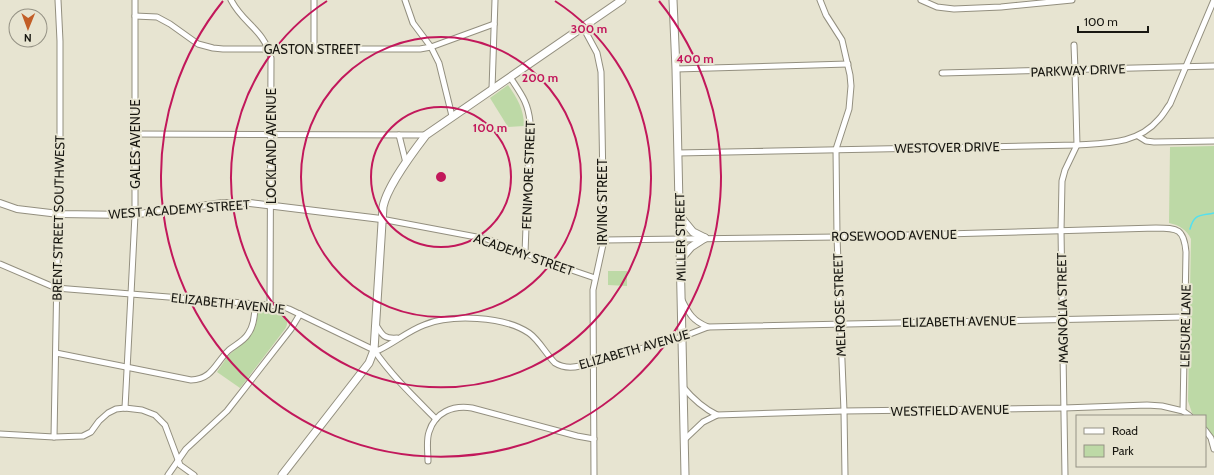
<svg xmlns="http://www.w3.org/2000/svg" width="1214" height="475" font-family="Cabin,sans-serif">
	<style>
		.green { fill: #bdd9a6 }
		.lines { fill: none; stroke-linecap: round; stroke-linejoin: round }
		.stream { stroke: #54e0ef; stroke-width: 1.5 }
		.minor-casing { stroke: #938f7f; stroke-width: 7 }
		.tertiary-casing { stroke: #938f7f; stroke-width: 8 }
		.secondary-casing { stroke: #938f7f; stroke-width: 9 }
		.minor { stroke: #fff; stroke-width: 5 }
		.tertiary { stroke: #fff; stroke-width: 6 }
		.secondary { stroke: #fff; stroke-width: 7 }
		.ring { fill: none; stroke: #c2185b; stroke-width: 2 }
		.labels { text-anchor: middle; dominant-baseline: central; stroke-width: 4; stroke-linejoin: round; paint-order: stroke }
		.street-label { font-size: 13px; fill: #191812; stroke: #e7e4d1 }
		.centre { fill: #c2185b; stroke: #e7e4d1; stroke-width: 2 }
		.ring-label { font-size: 12px; text-anchor: middle; font-weight: bold; fill: #c2185b; stroke: #e7e4d1; stroke-width: 4; stroke-linejoin: round; paint-order: stroke }
	</style>
	<rect width="100%" height="100%" fill="#e7e4d1"/>
	<g class="green">
		<path d="M508,85c9,13 16,24 16,41l-16,1 -18,-29z"/>
		<path d="M1214,146v295l-9,-16v-9h-10l-3,-3 -4,-12 3,-162c-4,-9 -12,-14 -22,-16l1,-76z"/>
		<polygon points="608,271 627,271 627,286 608,285"/>
		<path d="M258,309l23,2c6,5 8,12 4,18l-45,59 -23,-16 11,-16 23,-21 5,-12z"/>
	</g>
	<g class="lines">
		<path class="stream" d="M1190,229c4,-16 11,-13 24,-16"/>
		<defs>
			<g id="minor">
				<path d="M231,0c12,24 33,29 40,58l-1,247"/>
				<polyline points="314,0 314,50"/>
				<polyline points="405,0 413,23 431,47 439,63 452,116"/>
				<polyline points="820,0 826,15 842,40 850,75 851,86 849,109 836,149 837,237 844,411 845,475"/>
				<polyline points="921,0 937,7 954,9 1001,7 1072,0"/>
				<polyline points="135,16 157,17 170,24 198,44 213,48 223,49 420,49 431,47 494,24"/>
				<polyline points="583,27 597,53 601,72 604,240 593,290 594,475"/>
				<polyline points="676,69 848,64"/>
				<polyline points="942,73 1214,66"/>
				<path d="M510,77c11,17 18,25 20,45l-5,131"/>
				<polyline points="492,89 495,0"/>
				<polyline points="135,134 426,135"/>
				<polyline points="399,135 406,163"/>
				<polyline points="1138,136 1146,141 1154,142 1214,141"/>
				<path d="M678,153l399,-8c30,-2 61,-1 82,-26 4,-4 7,-10 11,-15l44,-104"/>
				<polyline points="381,219 487,239 548,262 595,278"/>
				<path d="M604,240l233,-3 319,-9c22,0 28,1 30,24l-3,159 7,5"/>
				<path d="M0,264l56,24 224,18 9,3 85,41h5c15,-7 29,-19 45,-25 27,-11 80,-9 105,8 10,7 17,21 26,30 8,5 16,5 25,3l102,-29 26,-10 477,-10"/>
				<path d="M682,300c7,14 11,21 26,27"/>
				<path d="M376,325c6,10 8,14 21,13"/>
				<path d="M374,350c17,25 40,47 62,69"/>
				<path d="M56,353l135,27c22,-1 24,-17 38,-30 6,-5 15,-9 19,-16 6,-8 7,-20 7,-30"/>
				<path d="M683,387c10,12 20,21 34,28"/>
				<polyline points="125,408 131,294 135,215 135,0"/>
				<polyline points="1205,430 1211,438 1214,449"/>
				<polyline points="0,434 54,437 83,436 91,432 99,421 108,413 116,409 125,408 142,410 155,415 165,425 180,465 194,475"/>
				<polyline points="54,437 58,218 60,209 60,41 58,0"/>
				<polyline points="684,440 703,422 717,415 844,411 1064,408 1147,405 1162,406 1183,411"/>
				<path d="M428,461c0,-10 -2,-20 1,-29 6,-20 24,-27 43,-24l105,28 17,3"/>
				<polyline points="168,475 186,449 227,411 291,329 300,314"/>
				<polyline points="1065,475 1061,231 1062,181 1065,170 1077,145 1075,70 1074,45"/>
			</g>
			<polyline id="tertiary" points="0,203 17,209 59,214 131,215 223,203 250,203 381,219"/>
			<g id="secondary">
				<polyline points="673,0 676,69 685,475"/>
				<polyline points="679,215 693,232 705,238"/>
				<polyline points="680,260 691,247 705,238"/>
				<path d="M282,475l87,-112 5,-13 9,-143c4,-21 30,-55 43,-72l196,-135"/>
			</g>
		</defs>
		<use href="#minor" class="minor-casing"/>
		<use href="#tertiary" class="tertiary-casing"/>
		<use href="#secondary" class="secondary-casing"/>
		<use href="#minor" class="minor"/>
		<use href="#tertiary" class="tertiary"/>
		<use href="#secondary" class="secondary"/>
	</g>
	<g class="ring">
		<circle cx="441" cy="177" r="70"/>
		<circle cx="441" cy="177" r="140"/>
		<path d="M555 1A210 210 0 1 1 327 1"/>
		<path d="M659 1A280 280 0 1 1 223 1"/>
	</g>
	<g class="labels">
		<g class="street-label">
			<text x="312" y="49">GASTON STREET</text>
			<text transform="translate(1078 70) rotate(-2)">PARKWAY DRIVE</text>
			<text transform="translate(135 144) rotate(-90)">GALES AVENUE</text>
			<text transform="translate(271 146) rotate(-90)">LOCKLAND AVENUE</text>
			<text transform="translate(947 147) rotate(-1)">WESTOVER DRIVE</text>
			<text transform="translate(528 175) rotate(-88)">FENIMORE STREET</text>
			<text transform="translate(602 202) rotate(-90)">IRVING STREET</text>
			<text transform="translate(179 209) rotate(-4)">WEST ACADEMY STREET</text>
			<text transform="translate(58 218) rotate(-89)">BRENT STREET SOUTHWEST</text>
			<text transform="translate(894 235) rotate(-1)">ROSEWOOD AVENUE</text>
			<text transform="translate(680 237) rotate(-91)">MILLER STREET</text>
			<text transform="translate(524 254) rotate(19)">ACADEMY STREET</text>
			<text transform="translate(228 303) rotate(6)">ELIZABETH AVENUE</text>
			<text transform="translate(839 305) rotate(-92)">MELROSE STREET</text>
			<text transform="translate(1062 308) rotate(-91)">MAGNOLIA STREET</text>
			<text transform="translate(959 321) rotate(-1)">ELIZABETH AVENUE</text>
			<text transform="translate(1185 326) rotate(-89)">LEISURE LANE</text>
			<text transform="translate(634 349) rotate(-16)">ELIZABETH AVENUE</text>
			<text transform="translate(950 410) rotate(-1)">WESTFIELD AVENUE</text>
		</g>
	</g>
	<circle cx="441" cy="177" r="6" class="centre"/>
	<g class="ring-label">
		<text x="589" y="33">300 m</text>
		<text x="695" y="63">400 m</text>
		<text x="540" y="82">200 m</text>
		<text x="490" y="132">100 m</text>
	</g>
	<rect x="1076" y="415" width="130" height="52" fill="#e7e4d1" stroke="#959285"/>
	<rect x="1084" y="428" width="20" height="6" fill="#ffffff" stroke="#959285"/>
	<text x="1112" y="435" font-size="12" fill="#191812">Road</text>
	<rect x="1084" y="445" width="20" height="12" fill="#bdd9a6" stroke="#959285"/>
	<text x="1112" y="455" font-size="12" fill="#191812">Park</text>
	<g transform="translate(28 28) rotate(181)"><circle r="19" fill="#e7e4d1" stroke="#959285"/>
	<path d="M0-3L7 15L0 10L-7 15Z" fill="#c25e27"/>
	<text y="-6" font-size="11" font-weight="bold" text-anchor="middle" fill="#191812">N</text>
	</g>
	<path d="M1078 26v6h70v-6" fill="none" stroke="#191812" stroke-width="2"/>
	<text x="1084" y="26" font-size="12" fill="#191812" stroke="#e7e4d1" stroke-width="3" paint-order="stroke">100 m</text>
</svg>
